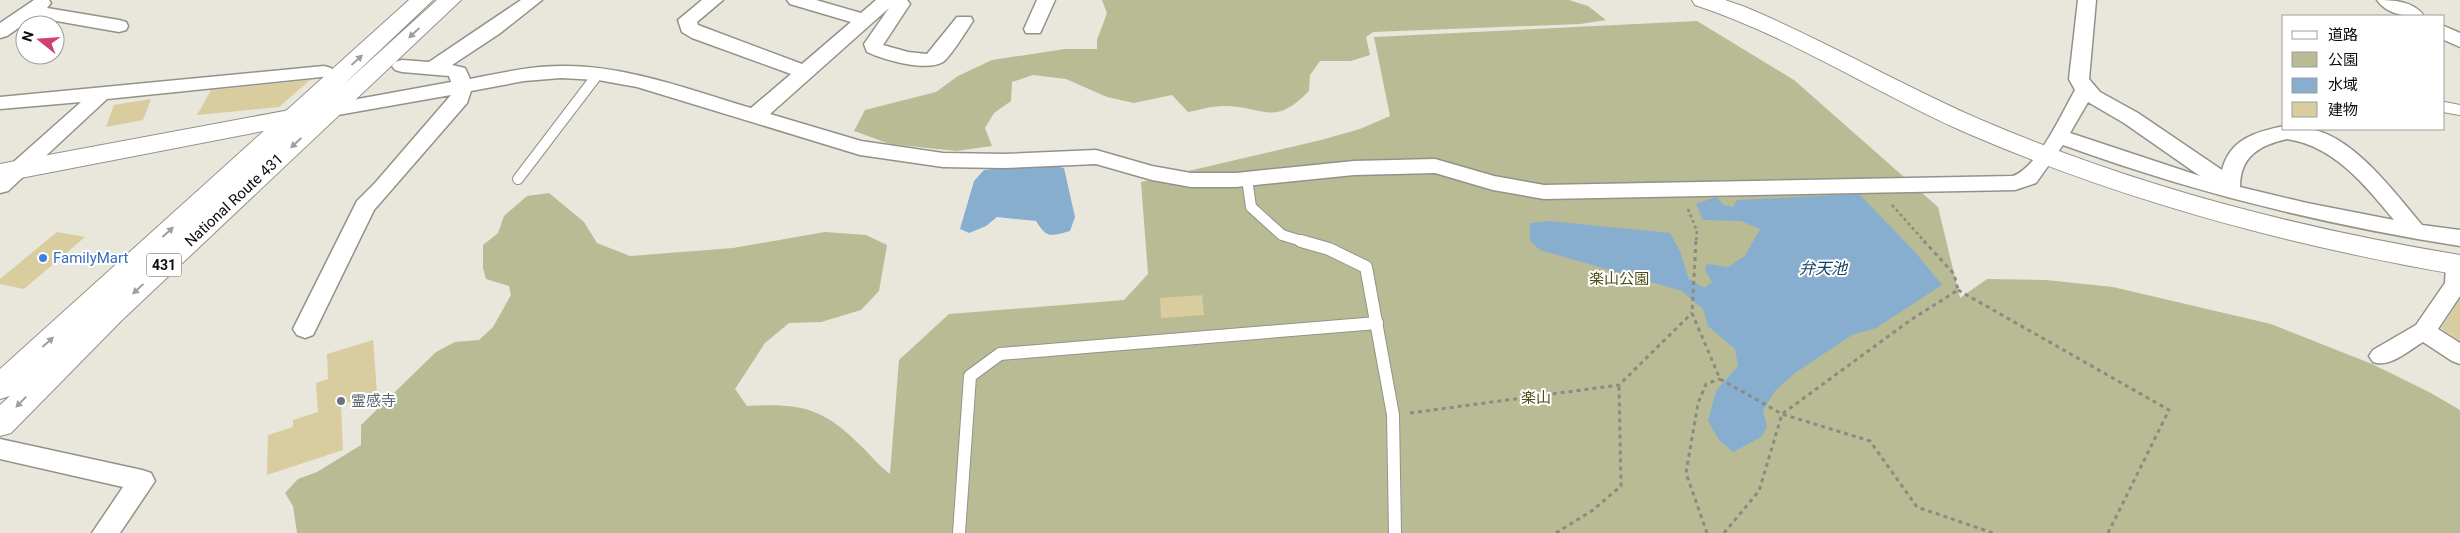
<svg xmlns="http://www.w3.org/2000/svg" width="2460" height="533" font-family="Roboto,'Noto Sans JP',sans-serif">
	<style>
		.green { fill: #b9bb95 }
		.water { fill: #87aece }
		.building { fill: #d9cc9e }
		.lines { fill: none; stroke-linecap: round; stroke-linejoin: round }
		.service-far1-casing { stroke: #949288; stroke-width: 12 }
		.service-casing { stroke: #949288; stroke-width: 14 }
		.minor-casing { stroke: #949288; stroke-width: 3 }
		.tertiary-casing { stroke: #949288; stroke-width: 2 }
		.trunk-casing { stroke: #949288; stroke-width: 2 }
		.path-far1 { stroke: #8c8a82; stroke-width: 2.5; stroke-dasharray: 3 3; stroke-linecap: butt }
		.path { stroke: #8c8a82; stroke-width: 3; stroke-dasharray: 4 4; stroke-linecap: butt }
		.service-far1 { stroke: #fff; stroke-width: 10 }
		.service { stroke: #fff; stroke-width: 12 }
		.minor { fill: #fff; fill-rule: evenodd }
		.tertiary { fill: #fff; fill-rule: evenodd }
		.trunk { fill: #fff; fill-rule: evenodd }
		.oneway { fill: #9f9e9d }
		.shop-dot { fill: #3f7fe0; stroke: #fff; stroke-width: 2 }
		.worship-dot { fill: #6b7280; stroke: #fff; stroke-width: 2 }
		.labels { text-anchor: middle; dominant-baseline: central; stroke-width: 4; stroke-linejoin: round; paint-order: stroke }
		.shield { fill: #fff; stroke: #565653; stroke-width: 1 }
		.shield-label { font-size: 14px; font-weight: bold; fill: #0e0d09 }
		.street-label { font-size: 15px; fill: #0e0d09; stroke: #fff }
		.shop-label { font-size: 15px; fill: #366cbe; stroke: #fff; text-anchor: start }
		.park-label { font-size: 15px; fill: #4c4d17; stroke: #fff }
		.worship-label { font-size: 15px; fill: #5b616d; stroke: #fff; text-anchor: start }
		.water-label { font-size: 16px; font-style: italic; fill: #114060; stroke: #fff }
	</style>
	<rect width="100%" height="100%" fill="#e9e6dc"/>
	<g class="green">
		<path d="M1102,0h467l19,6 18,14 -26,4 -207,8 -7,5 4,18 -19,6h-31l-10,14 -1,16c-36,37 -44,15 -86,15 -11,0 -24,4 -35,6l-16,-17 -38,8 -27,-6 -41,-18 -33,-4 -21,7 -1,19 -17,12 -9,15 7,18 -36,5 -66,-7 -36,-13 11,-21 71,-18 22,-16 34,-16 73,-11h32v-9l10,-27z"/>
		<path d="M1697,21l97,59 144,127 22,91 27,-19 59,1 67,7 158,37 101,40 57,28 31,18v123h-2163l-4,-27 -8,-13 13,-14 19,-7 44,-27v-20l75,-73 19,-10 24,-2 14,-13 18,-32 -2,-9 -23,-7 -3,-11v-23l15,-12 6,-17 23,-20 22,-3 35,29 13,21 33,13 103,-8 92,-16 41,3 21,10 -8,46 -18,19 -40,12 -32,1 -24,20 -30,46 12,17c52,-3 75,1 112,38 11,10 19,21 31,30l9,-114 50,-46 175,-14 24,-26 -7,-92 180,-42 39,-11 30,-13 -16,-79z"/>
	</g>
	<g class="water">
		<path d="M1020,166h34l10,2 11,49 -5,14c-19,5 -23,8 -34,-10l-39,-4 -11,9 -17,7 -9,-4 14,-48 10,-11z"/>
		<polygon points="1859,194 1915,252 1942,285 1876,328 1852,335 1795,373 1775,391 1763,410 1767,427 1761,437 1733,452 1719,440 1708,421 1716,391 1738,366 1735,349 1708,326 1703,309 1682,291 1540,250 1530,241 1530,223 1549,221 1670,233 1680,251 1689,279 1704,288 1712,282 1705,270 1707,264 1728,267 1745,256 1760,229 1741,221 1703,220 1696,204 1716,197 1724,205 1733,207 1737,200"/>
	</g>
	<g class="building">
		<polygon points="310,80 279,107 197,115 211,90"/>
		<polygon points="151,99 143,120 106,127 114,105"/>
		<polygon points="57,232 85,237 24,289 0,284 0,279"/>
		<polygon points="1202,295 1204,315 1161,318 1160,298"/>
		<polygon points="2460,299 2460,341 2441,328"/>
		<polygon points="373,340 377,393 341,405 343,450 267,475 268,435 293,427 293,420 318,412 316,383 328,379 327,354"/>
	</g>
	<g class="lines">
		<defs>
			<g id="service-far1">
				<polyline points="2444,107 2460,110"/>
				<polyline points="518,179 598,74"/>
				<polyline points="1247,179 1251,207 1282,235 1305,242"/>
			</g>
			<g id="service">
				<polyline points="1301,241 1329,249 1366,267 1393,415 1395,533"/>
				<polyline points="959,533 970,376 1000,354 1377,323"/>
			</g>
			<g id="minor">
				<polygon points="34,0 49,0 51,3 47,8 119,20 126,22 128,26 126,30 119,32 34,17 7,36 0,38 0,23"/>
				<path d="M521,0h21l-43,34 -47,31 13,3 5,11c30,-6 60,-13 91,-13 65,-1 129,24 190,42l40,-34 -99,-36 -10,-6 -4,-12 24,-20h21l-26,22 1,3 104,39 49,-42 -61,-18 -3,-4h29l45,13 15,-13h31l3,4 -27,41 25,7 19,2 30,-37h14l2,4c-7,10 -21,34 -30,41 -17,10 -59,-2 -76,-10l-3,-8 25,-36 -119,106 91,27 82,12 61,1 92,-4 56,16 39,7h45l118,-12 81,-2 59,17 50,9 469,-9c25,-9 49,-63 62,-86l-6,-11 9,-79h18l-7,79 11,13 38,21 84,57c8,-31 33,-38 62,-44v3c9,0 18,-1 27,0 44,9 83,63 111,96l38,5v16c-135,-21 -268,-54 -397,-101l-27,38 -21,7 -471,9 -51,-9 -58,-17 -81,2 -118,12h-45l-39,-7 -56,-16 -92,4 -61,-1 -83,-12 -223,-68 -39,-7 -37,-2 -37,3 -53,10 -4,12 -93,107 -61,125 -8,3 -8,-3 -4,-6 64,-128 18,-18 76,-88 -119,21 -7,-1 -3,-5 3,-5 126,-23 -2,-6 -47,-4 -7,-2 -3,-4 3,-4 7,-2 27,2zM2088,102l36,21 76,53 -130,-43zM2287,139c47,7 78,46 107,81l-87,-17 -67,-16c0,-31 20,-42 47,-48z"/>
				<polygon points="1037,0 1055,0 1042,29 1040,33 1026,33 1024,29"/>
				<path d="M2377,0c16,0 37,1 47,16 -16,1 -37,-1 -47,-16z"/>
				<polygon points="2444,26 2460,33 2460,47 2444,40"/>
				<polygon points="324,66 331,68 334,72 331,76 107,99 8,191 0,193 0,174 81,102 0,109 0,97"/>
				<path d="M2457,257l3,1v38l-22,33 22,14v21l-8,-3 -29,-19c-15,9 -33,26 -50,20l-4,-6 4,-6 43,-25 29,-42 1,-18 3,-6z"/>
				<polygon points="0,439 142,470 151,473 155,481 120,533 92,533 123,487 0,459"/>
			</g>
			<g id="tertiary">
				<path d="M1692,0h33l20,7c82,34 159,80 241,115 153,65 311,106 474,133v20c-169,-29 -333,-73 -491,-141 -92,-40 -179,-98 -274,-129z"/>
				<polygon points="311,106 320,108 323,114 320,120 0,182 0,164"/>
			</g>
			<polygon id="trunk" points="409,0 433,0 341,87 437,0 461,0 121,321 11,433 0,436 0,405 10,396 0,399 0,369"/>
		</defs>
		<use href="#service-far1" class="service-far1-casing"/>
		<use href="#service" class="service-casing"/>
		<use href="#minor" class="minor-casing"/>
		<use href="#tertiary" class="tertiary-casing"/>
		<use href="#trunk" class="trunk-casing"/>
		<g class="path-far1">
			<polyline points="1892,205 1925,242"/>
			<polyline points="1688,209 1697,231 1696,242"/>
		</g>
		<g class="path">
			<polyline points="1696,241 1692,313 1720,379 1782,414 1912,319 1958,290 1954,274 1924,241"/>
			<polyline points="1958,290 2169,410 2108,533"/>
			<polyline points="1410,413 1619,385 1692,313"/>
			<polyline points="1556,533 1593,510 1621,486 1619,385"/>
			<polyline points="1707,533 1686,473 1698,403 1706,384 1720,379"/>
			<polyline points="1724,533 1759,491 1782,414 1870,441 1917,507 1993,533"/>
		</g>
		<use href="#service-far1" class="service-far1"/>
		<use href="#service" class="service"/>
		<use href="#minor" class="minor"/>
		<use href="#tertiary" class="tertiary"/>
		<use href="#trunk" class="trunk"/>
	</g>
	<defs><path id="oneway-solid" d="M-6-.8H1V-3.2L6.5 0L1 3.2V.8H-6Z" transform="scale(1.25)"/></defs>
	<g class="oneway">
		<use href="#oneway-solid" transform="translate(414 33) rotate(137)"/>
		<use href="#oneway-solid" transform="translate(357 60) rotate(-42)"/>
		<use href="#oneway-solid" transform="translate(296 143) rotate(137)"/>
		<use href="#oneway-solid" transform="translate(168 232) rotate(-42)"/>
		<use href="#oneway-solid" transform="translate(138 289) rotate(137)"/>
		<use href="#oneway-solid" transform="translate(48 342) rotate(-42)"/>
		<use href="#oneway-solid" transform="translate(21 402) rotate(134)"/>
	</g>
	<circle class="shop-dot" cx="43" cy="258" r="5"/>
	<circle class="worship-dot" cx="341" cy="401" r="5"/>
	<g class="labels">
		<rect class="shield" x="146.5" y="253.5" width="35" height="23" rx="4"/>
		<g class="shield-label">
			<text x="164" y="265">431</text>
		</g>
		<g class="street-label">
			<text transform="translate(234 200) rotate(-43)">National Route 431</text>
		</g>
		<g class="shop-label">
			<text x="53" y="258">FamilyMart</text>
		</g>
		<g class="park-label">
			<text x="1619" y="279">楽山公園</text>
			<text x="1536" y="398">楽山</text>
		</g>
		<g class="worship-label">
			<text x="351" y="401">霊感寺</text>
		</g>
		<g class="water-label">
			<text x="1823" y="268">弁天池</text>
		</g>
	</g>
	<rect x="2282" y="15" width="162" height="115" fill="#ffffff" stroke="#9f9e9d"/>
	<rect x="2292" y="31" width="25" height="8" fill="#ffffff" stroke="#9f9e9d"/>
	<text x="2328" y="40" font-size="15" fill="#0e0d09">道路</text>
	<rect x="2292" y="52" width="25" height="15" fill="#b9bb95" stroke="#9f9e9d"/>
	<text x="2328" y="65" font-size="15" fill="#0e0d09">公園</text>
	<rect x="2292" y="78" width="25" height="15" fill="#87aece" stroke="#9f9e9d"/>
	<text x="2328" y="90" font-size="15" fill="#0e0d09">水域</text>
	<rect x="2292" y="102" width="25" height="15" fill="#d9cc9e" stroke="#9f9e9d"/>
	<text x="2328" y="115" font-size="15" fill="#0e0d09">建物</text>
	<g transform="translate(40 40) rotate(287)"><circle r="24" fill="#ffffff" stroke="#9f9e9d"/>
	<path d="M0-4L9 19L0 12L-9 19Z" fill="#cf426e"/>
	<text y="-8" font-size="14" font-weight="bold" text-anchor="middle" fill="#0e0d09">N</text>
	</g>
</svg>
